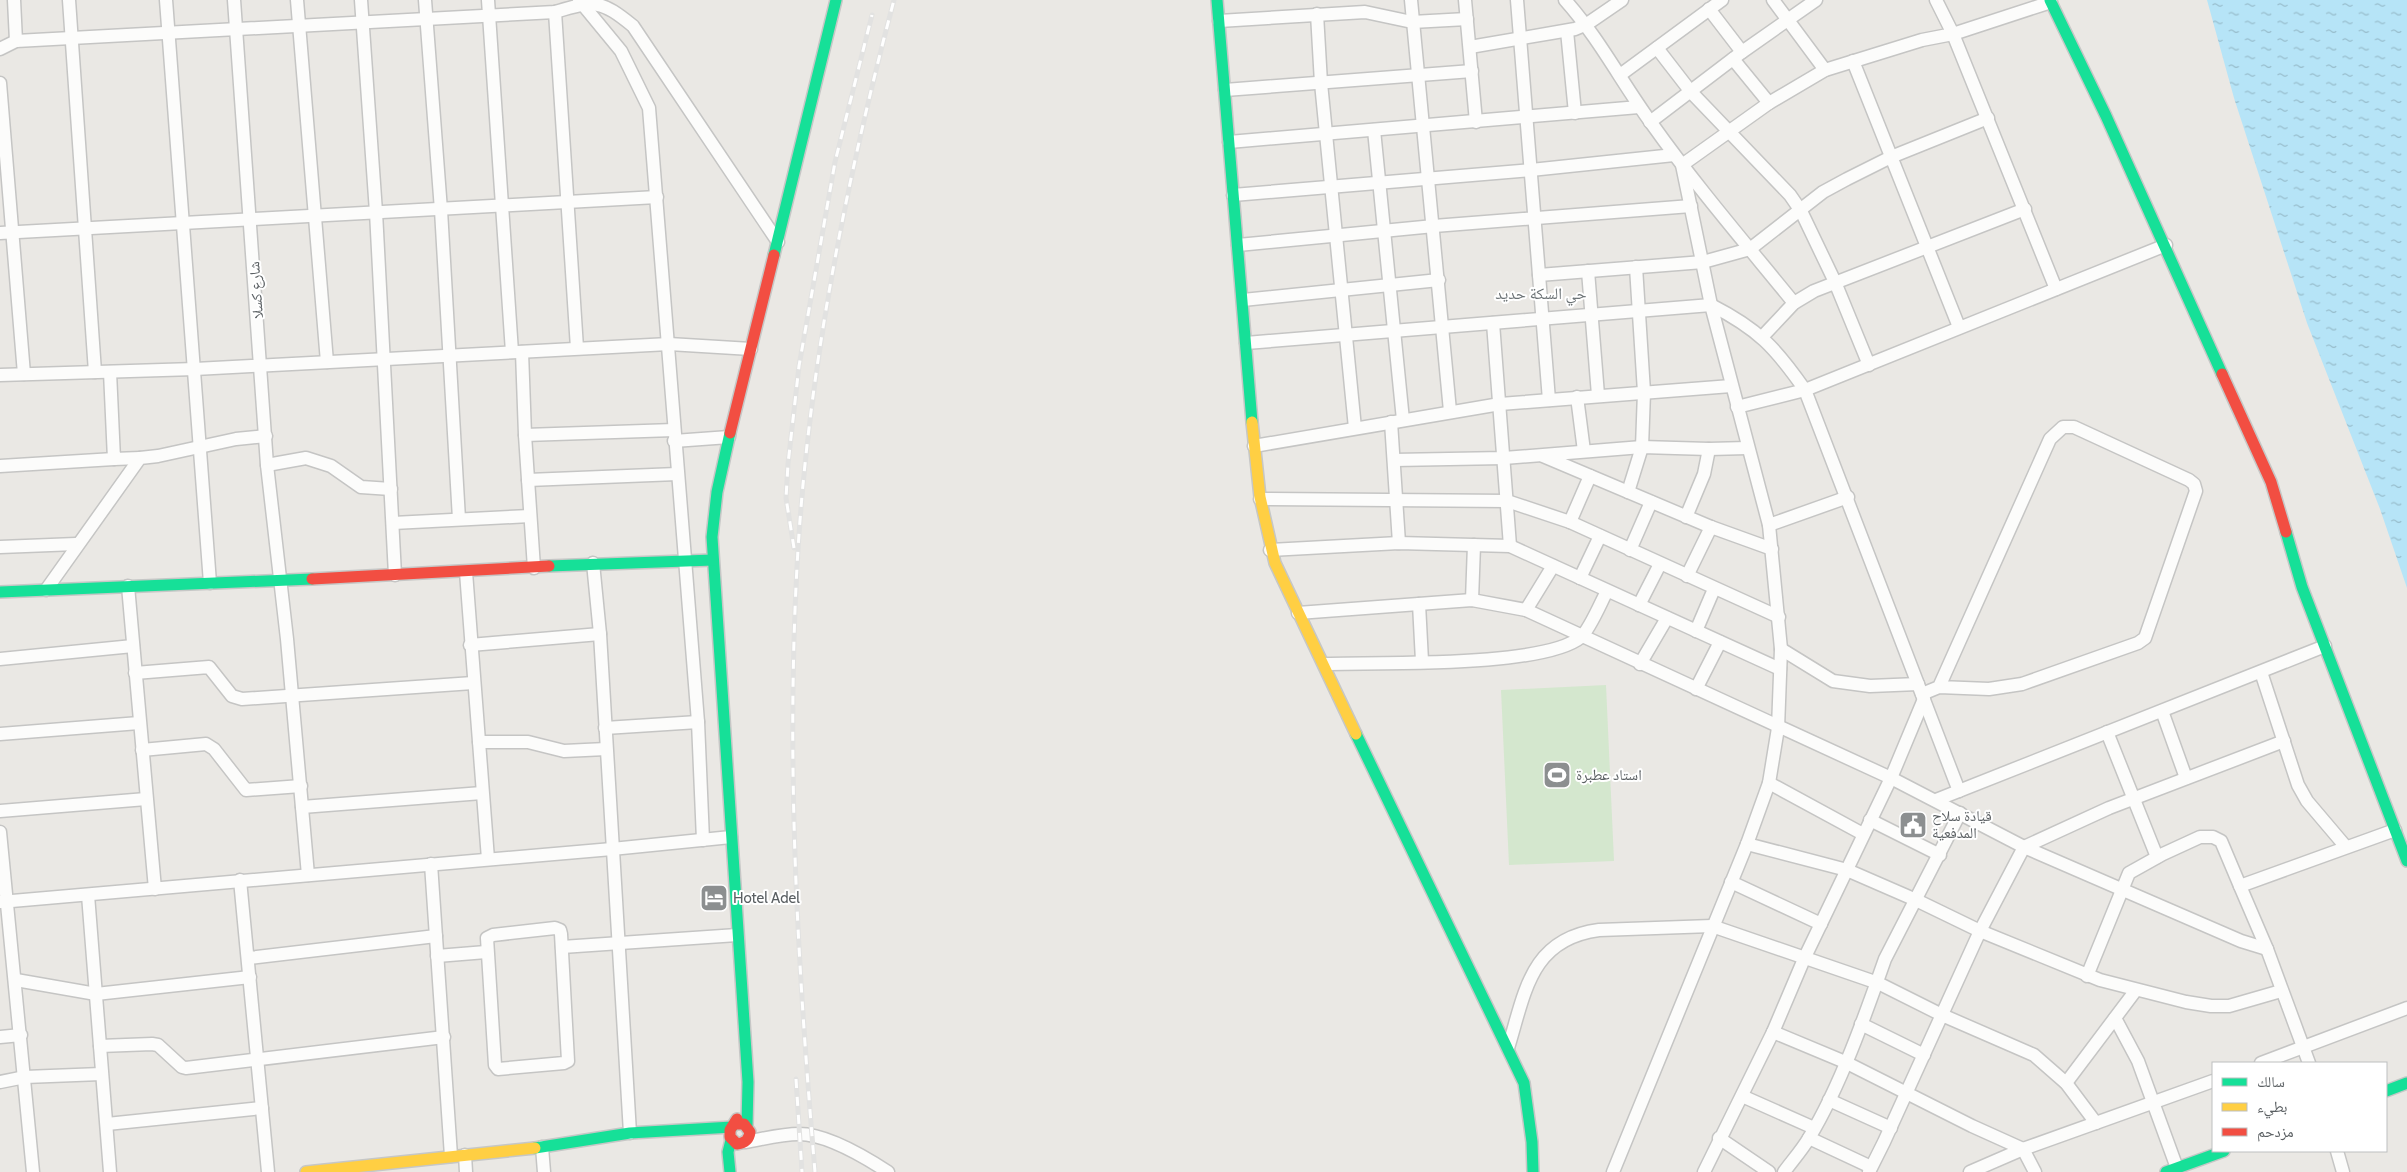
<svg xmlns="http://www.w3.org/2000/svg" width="2407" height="1172" font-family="Cabin,'Noto Naskh Arabic',sans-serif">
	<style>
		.green { fill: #d4e7ce }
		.water { fill: url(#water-ripples) }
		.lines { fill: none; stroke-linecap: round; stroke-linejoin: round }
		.street-casing { stroke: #c5c5c4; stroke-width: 15 }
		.fast-casing { stroke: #c6c7c6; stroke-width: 14 }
		.slow-casing { stroke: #c6c7c6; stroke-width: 14 }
		.jam-casing { stroke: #c6c7c6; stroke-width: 14 }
		.street { stroke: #fcfcfb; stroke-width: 12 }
		.fast { stroke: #16e098; stroke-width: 11 }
		.slow { stroke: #ffcf43; stroke-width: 11 }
		.jam { stroke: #f24e42; stroke-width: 11 }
		.rail-casing { stroke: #e2e2e1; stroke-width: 5 }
		.rail { stroke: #fff; stroke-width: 3; stroke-dasharray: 9; stroke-linecap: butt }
		.labels { text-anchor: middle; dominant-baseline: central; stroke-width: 4; stroke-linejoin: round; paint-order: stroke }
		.street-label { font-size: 15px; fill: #5a5f62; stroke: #fff }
		.poi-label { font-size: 15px; fill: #5a5f62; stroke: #fff; text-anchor: start }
		.neighbourhood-label { font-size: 16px; fill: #6a7174; stroke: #fff }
	</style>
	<defs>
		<pattern id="water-ripples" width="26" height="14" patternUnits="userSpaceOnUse" patternTransform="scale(1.25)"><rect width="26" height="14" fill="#b6e4f7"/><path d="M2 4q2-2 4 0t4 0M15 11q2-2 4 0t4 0" fill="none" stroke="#97bccb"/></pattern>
	</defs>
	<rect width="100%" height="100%" fill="#eae8e4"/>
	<polygon class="green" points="1606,685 1614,861 1509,865 1501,690"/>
	<polygon class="water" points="2207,0 2407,0 2407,588 2380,509 2307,323 2234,98"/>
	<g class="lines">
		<defs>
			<g id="street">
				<polyline points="14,0 16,41"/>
				<polyline points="69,0 95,372"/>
				<polyline points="166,0 210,583"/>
				<polyline points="234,0 267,465 287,639 308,875"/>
				<polyline points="297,0 327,362"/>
				<polyline points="361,0 376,212 395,575"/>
				<polyline points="425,0 441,210 459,519"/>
				<polyline points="488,0 512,352"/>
				<polyline points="579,0 621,51 649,108 698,722 703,840"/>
				<polyline points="1411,0 1450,411"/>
				<polyline points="1465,0 1476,122"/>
				<polyline points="1517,0 1549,400"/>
				<path d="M1565,0c34,38 57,83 87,124 44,62 94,120 142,179"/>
				<polyline points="1773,0 1825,70"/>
				<polyline points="2051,2 1953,34 2056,289"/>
				<polyline points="555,12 577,348"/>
				<polyline points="1317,14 1321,83 1355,428"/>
				<polyline points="1219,21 1365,12 1412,22 1467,19"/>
				<polyline points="1567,31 1575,113"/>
				<polyline points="1470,47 1575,29 1587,24 1622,0"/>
				<polyline points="1657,48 1691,92 1790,195 1801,211 1835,282 1869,365"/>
				<path d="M0,49l16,-8 539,-29c40,-12 46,-12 78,14l145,216"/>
				<polyline points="1742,52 1816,0"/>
				<polyline points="1733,59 1769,103"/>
				<polyline points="1853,61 1959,327"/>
				<polyline points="1620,75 1722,0"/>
				<polyline points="0,83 24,374"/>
				<polyline points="1225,90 1472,71"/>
				<polyline points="1650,122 1742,52 1709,9"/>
				<polyline points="1374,130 1403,420"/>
				<polyline points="1229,142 1639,107"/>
				<polyline points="1233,195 1531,170 1674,155"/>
				<polyline points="0,233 657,197"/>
				<polyline points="1238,245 1434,226 1691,206"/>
				<polyline points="1588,271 1598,395"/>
				<polyline points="1539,275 1703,262 1750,249 1823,192 1847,179 1891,157 1988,118"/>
				<polyline points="1243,300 1439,280"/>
				<polyline points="1493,323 1510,546"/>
				<polyline points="1763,336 1794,303 1814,291 2025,209"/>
				<path d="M1246,343l465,-38c47,24 64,42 94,85l154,401"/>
				<polyline points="522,352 525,435 534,568"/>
				<polyline points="110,372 114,459 140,458"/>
				<polyline points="0,375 195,369 669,344 751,349"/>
				<polyline points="1577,397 1584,451"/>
				<polyline points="1737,407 1805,390 2166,245"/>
				<polyline points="1391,422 1399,543"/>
				<polyline points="525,435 674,430"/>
				<polyline points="674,441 729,437"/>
				<polyline points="1254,446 1500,404 1731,386"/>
				<polyline points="1543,456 1711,527 1772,549"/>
				<polyline points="1394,460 1504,458 1642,447 1709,449 1747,448"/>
				<polyline points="267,465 306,458 331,466 361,487 391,489"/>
				<polyline points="0,466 114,459"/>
				<polyline points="528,480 677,474"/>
				<polyline points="1628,492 1642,447 1644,392 1636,267"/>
				<polyline points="1260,499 1507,501 1570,522 1779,617"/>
				<polyline points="1686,517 1704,474 1709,449"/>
				<polyline points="1570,522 1590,476"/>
				<polyline points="393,523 530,516"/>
				<polyline points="1769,525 1848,497"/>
				<polyline points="0,547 76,544"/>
				<polyline points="1270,550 1399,543 1510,546 1780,669"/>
				<polyline points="1630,550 1651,502"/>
				<polyline points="593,563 600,634 630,1133"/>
				<polyline points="466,572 488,859"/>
				<polyline points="1687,576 1711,527"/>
				<polyline points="1580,578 1600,536"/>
				<polyline points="128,586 155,889"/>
				<polyline points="46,590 140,458 158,456 236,439 266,436"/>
				<polyline points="1472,600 1474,545"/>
				<polyline points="1419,604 1422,661"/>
				<polyline points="1639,605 1660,564"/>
				<polyline points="1526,610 1553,566"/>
				<polyline points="1298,613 1472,600 1526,610 1891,778 2024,847 2241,941 2267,949"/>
				<polyline points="1696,631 1714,589"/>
				<polyline points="470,645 600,634"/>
				<polyline points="1781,649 1833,681 1870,686 1918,684"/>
				<polyline points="0,659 133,646"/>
				<path d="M1324,664c53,-2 219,4 257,-27 9,-8 20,-35 26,-46"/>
				<polyline points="1640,664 1667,618"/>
				<polyline points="2261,672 2298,785 2307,801 2346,847"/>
				<polyline points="135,673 209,667 232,696 242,699 473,683"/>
				<polyline points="1696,689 1720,642"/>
				<polyline points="1922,694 1939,687 1989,689 2022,684 2138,643 2145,638 2196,491 2194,484 2189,480 2074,427 2063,427 2050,439 1939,687"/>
				<polyline points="2162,711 2186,778"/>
				<polyline points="605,728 698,722"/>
				<polyline points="2107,732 2157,857"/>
				<polyline points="0,734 139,723"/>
				<polyline points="479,742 528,742 564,751 606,749"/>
				<polyline points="142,750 206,744 214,749 246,790 301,786"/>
				<polyline points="1769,783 1863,834"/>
				<polyline points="1936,800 2325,646"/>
				<polyline points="302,807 482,793"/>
				<polyline points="0,811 146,799"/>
				<polyline points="1870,820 1940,855"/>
				<polyline points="0,832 33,1172"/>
				<polyline points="1747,844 1847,870 1916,900 1980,931 2100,980 2186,1002 2211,1006 2229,1006 2281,991"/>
				<polyline points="431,864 451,1156"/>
				<polyline points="240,880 268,1172"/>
				<polyline points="1731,882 1821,924"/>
				<polyline points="2240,886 2395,830"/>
				<polyline points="88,895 110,1172"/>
				<polyline points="0,902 612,849 731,837"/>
				<polygon points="555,928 560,930 561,934 568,1061 564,1063 498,1069 495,1065 487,938 493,935"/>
				<polyline points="562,947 737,935"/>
				<polyline points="437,956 486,952"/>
				<polyline points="249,958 436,936"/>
				<polyline points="2087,976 2129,873 2163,854 2200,837 2213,837 2221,841 2240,886 2267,949 2309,1063"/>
				<polyline points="16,980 96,994 250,977"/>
				<polyline points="2115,1018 2138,1061 2177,1168"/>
				<polyline points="1861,1024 1924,1055"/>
				<polyline points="1773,1032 1845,1062 1972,1126 2023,1149 2035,1172"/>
				<polyline points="0,1037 21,1035"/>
				<polyline points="100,1046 152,1044 158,1045 182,1067 186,1068 444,1037"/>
				<path d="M1508,1048c17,-55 22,-109 91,-118l113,-4 166,57 64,32 92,40 32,28 30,40"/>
				<polyline points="2261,1063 2407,1008"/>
				<polyline points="0,1082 25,1077 101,1074"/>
				<polyline points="2066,1083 2136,990"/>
				<polyline points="1742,1096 1814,1128"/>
				<polyline points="1829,1100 1891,1128"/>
				<polyline points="107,1124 262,1108"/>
				<polyline points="1719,1138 1769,1172"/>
				<polyline points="1809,1138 1871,1167"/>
				<path d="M745,1142c18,-3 36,-8 54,-8 28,0 66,23 89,38"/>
				<polyline points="542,1147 544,1172"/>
				<polyline points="2337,1151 2343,1172"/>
				<polyline points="465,1155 466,1172"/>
				<polyline points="1613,1172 1747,844 1769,783 1778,728 1781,649 1769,525 1711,305 1682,165 1769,103 1825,70 1922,40 1953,34 1936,0"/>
				<polyline points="1704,1172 1773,1032 1804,959 1891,778 1924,699"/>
				<path d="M1784,1172c8,-11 18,-22 25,-34 31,-51 56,-122 76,-179l75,-146"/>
				<polyline points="1869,1172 1884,1142 1980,931 2024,847 2109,808 2284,741"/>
				<polyline points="1970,1172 2023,1149 2213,1081"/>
			</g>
			<g id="fast">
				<polyline points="1217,0 1252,422"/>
				<polyline points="2050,0 2106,116 2222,374"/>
				<polyline points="774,255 836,0"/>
				<polyline points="730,433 717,492 712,537 748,1082 747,1126"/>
				<polyline points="2286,532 2302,587 2407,861"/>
				<polyline points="549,566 713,560"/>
				<polyline points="0,592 312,579"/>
				<polyline points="1356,734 1524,1083 1532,1142 1533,1172"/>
				<polyline points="2386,1091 2407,1083"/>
				<polyline points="535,1148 630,1133 732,1127"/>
				<polyline points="730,1172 728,1152 731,1140"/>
				<polyline points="2166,1172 2224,1151"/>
			</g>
			<g id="slow">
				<polyline points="1252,422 1260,497 1275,563 1356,734"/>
				<polyline points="306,1172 535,1148"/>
			</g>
			<g id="jam">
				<polyline points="2222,374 2271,482 2286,532"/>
				<polyline points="730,433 774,255"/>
				<polyline points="312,579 549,566"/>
				<path d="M737,1119l-7,11v7l7,7c8,-1 12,-4 13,-12l-6,-8h-7"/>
			</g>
		</defs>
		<use href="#street" class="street-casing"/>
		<use href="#fast" class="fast-casing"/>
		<use href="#slow" class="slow-casing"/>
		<use href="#jam" class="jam-casing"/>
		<use href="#street" class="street"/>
		<use href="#fast" class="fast"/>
		<use href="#slow" class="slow"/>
		<use href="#jam" class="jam"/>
		<defs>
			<g id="rail">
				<polyline points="794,548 786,498 788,464 799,366 835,162 872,15"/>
				<polyline points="796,1079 802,1172"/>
				<path d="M815,1172c-17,-201 -29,-403 -18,-605 10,-191 48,-382 97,-567"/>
			</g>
		</defs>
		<use href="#rail" class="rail-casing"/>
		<use href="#rail" class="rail"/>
	</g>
	<defs>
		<symbol id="stadium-square" viewBox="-11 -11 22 22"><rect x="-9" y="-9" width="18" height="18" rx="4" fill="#8c8f90" stroke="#fff"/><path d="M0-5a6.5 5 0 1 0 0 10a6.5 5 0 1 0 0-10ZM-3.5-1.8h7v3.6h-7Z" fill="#fff"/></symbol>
		<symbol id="civic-square" viewBox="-11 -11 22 22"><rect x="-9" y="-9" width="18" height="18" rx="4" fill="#8c8f90" stroke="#fff"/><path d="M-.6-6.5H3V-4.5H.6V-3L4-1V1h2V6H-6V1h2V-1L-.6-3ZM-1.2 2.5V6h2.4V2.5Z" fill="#fff"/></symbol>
		<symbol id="hotel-square" viewBox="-11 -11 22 22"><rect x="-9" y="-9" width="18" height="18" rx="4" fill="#8c8f90" stroke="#fff"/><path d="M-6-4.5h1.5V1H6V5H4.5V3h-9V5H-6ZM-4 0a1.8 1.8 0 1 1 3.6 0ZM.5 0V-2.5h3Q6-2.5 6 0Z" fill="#fff"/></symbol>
	</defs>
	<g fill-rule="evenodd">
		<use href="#stadium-square" x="1541" y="759" width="32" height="32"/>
		<use href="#civic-square" x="1897" y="809" width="32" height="32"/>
		<use href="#hotel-square" x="698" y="882" width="32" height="32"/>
	</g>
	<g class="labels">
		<g class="street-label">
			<text transform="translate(256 290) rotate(-94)">شارع كسلا</text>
		</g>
		<g class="poi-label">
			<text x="1576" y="775">استاد عطبرة</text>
			<text x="1932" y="816">قيادة سلاح<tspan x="1932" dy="17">المدفعية</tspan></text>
			<text x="733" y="898">Hotel Adel</text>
		</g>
		<g class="neighbourhood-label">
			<text x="1541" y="293">حي السكة حديد</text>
		</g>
	</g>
	<rect x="2212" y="1062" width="175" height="90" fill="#ffffff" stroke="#bdbfc0"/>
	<rect x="2222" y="1078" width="25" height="8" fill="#16e098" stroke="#bdbfc0"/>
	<text x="2257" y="1087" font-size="15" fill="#5a5f62">سالك</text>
	<rect x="2222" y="1103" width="25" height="8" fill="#ffcf43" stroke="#bdbfc0"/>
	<text x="2257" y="1112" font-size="15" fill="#5a5f62">بطيء</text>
	<rect x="2222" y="1128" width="25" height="8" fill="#f24e42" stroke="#bdbfc0"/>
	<text x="2257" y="1137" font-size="15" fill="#5a5f62">مزدحم</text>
</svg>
